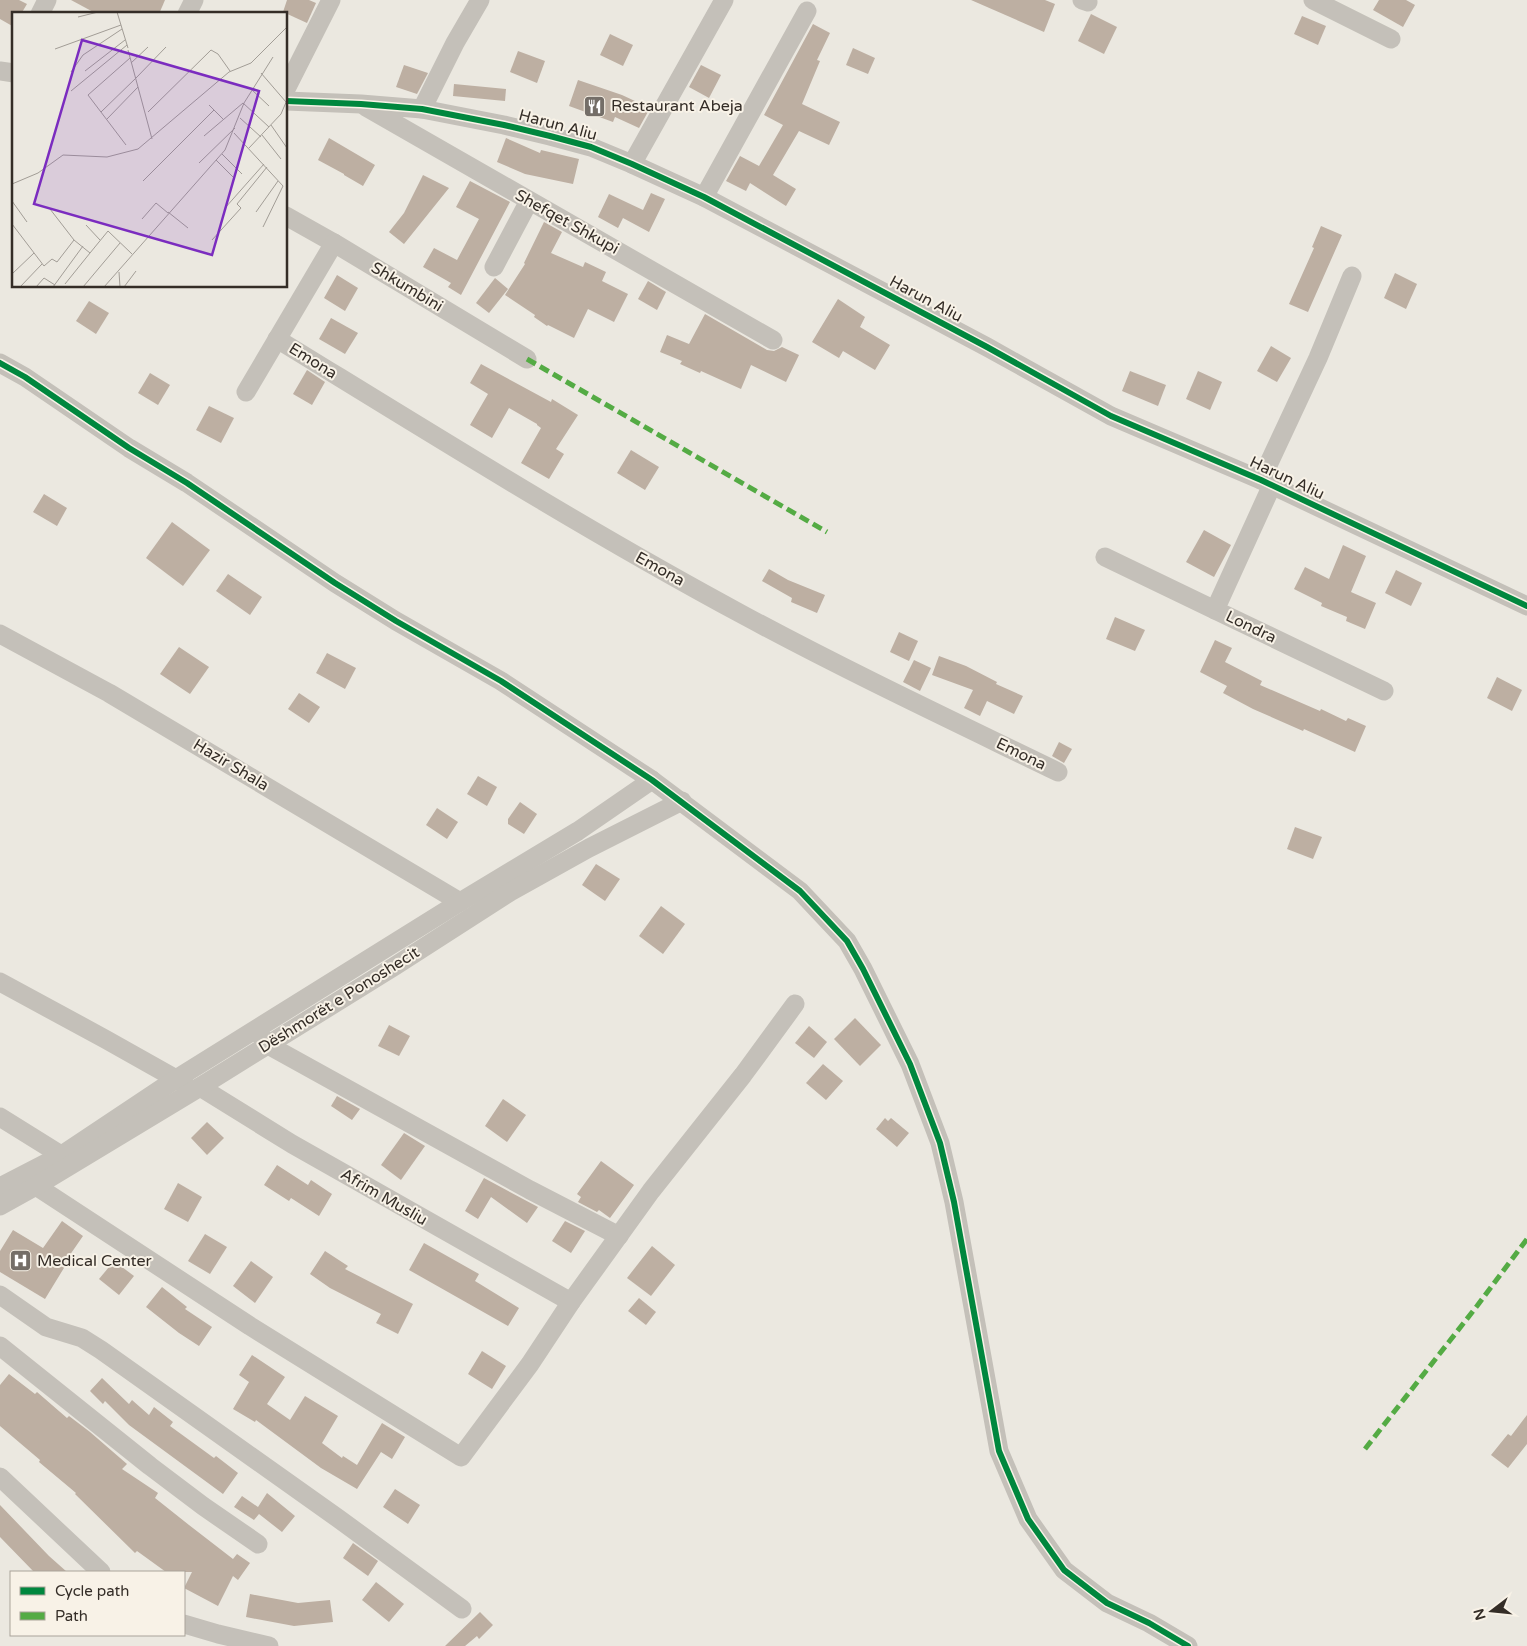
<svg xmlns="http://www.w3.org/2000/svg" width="1527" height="1646" font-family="'Varela Round',sans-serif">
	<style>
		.building { fill: #bdafa2 }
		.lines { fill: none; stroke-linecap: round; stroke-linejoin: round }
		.street { stroke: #c4c0b9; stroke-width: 19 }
		.quiet { stroke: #54ab44; stroke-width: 5; stroke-dasharray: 10 5; stroke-linecap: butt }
		.cycleway-casing { stroke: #f8f2e7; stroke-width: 9 }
		.cycleway { stroke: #00873e; stroke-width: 6 }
		.labels { text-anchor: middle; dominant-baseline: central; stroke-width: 4; stroke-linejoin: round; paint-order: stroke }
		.poi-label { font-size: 16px; fill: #342d27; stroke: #f8f2e7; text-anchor: start }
		.street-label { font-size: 16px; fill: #342d27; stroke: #f8f2e7 }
		.inset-road { fill: none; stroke: #a29d96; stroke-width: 1 }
		.view { fill: #7b2cbf; fill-opacity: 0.15; stroke: #7b2cbf; stroke-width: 2.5 }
		.inset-edge { fill: none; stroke: #342d27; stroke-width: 2.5 }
	</style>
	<rect width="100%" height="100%" fill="#ebe8e0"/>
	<g class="building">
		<polygon points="0,0 19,0 27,4 21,14 14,14 14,27 0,19"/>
		<polygon points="71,0 165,0 159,14 97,14"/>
		<polygon points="287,0 309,0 316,3 307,23 283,12"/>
		<polygon points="971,0 1045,0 1055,4 1044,32"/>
		<polygon points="1379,0 1406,0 1415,5 1403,27 1373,10"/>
		<polygon points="1091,14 1117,27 1104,54 1078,41"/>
		<polygon points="1302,16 1326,26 1318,45 1294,34"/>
		<polygon points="813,24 830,33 817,60 820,61 802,104 840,122 829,145 799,131 773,175 796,189 786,206 750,183 746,191 726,181 740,156 759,166 783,125 764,115"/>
		<polygon points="610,34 633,45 623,66 600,55"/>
		<polygon points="853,48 875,58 868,74 846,65"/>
		<polygon points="518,51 545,61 537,83 510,72"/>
		<polygon points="404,65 428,73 417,94 396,87"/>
		<polygon points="701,65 721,75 709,98 689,87"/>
		<polygon points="578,80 622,95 650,108 639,128 615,117 613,122 569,106"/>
		<polygon points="454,84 506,89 505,101 453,96"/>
		<polygon points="329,138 375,165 363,186 344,175 344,174 318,160"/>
		<polygon points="506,138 540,153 541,150 579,159 573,184 525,174 497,162"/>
		<polygon points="423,175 449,188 404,244 389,232 404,213"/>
		<polygon points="470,181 510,202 461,295 448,287 451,283 423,267 434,248 457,260 479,219 456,207"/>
		<polygon points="651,193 665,199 649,232 623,218 618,228 598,217 609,194 643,210"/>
		<polygon points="544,222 562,232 551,253 583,267 585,262 606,272 602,281 628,294 614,322 588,309 574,338 548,325 547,326 534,317 535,315 505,295 525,264 524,263"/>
		<polygon points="1321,226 1342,235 1308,312 1289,304 1314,248 1312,247"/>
		<polygon points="1395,273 1417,284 1406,309 1384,298"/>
		<polygon points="337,275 358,288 345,311 324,298"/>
		<polygon points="495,278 508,289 489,313 476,303"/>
		<polygon points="648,281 666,292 657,310 638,299"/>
		<polygon points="838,299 865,317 860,327 890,345 875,370 843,351 839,358 812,342"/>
		<polygon points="89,301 109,313 96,334 76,321"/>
		<polygon points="705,314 767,350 774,351 782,347 799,355 786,382 751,365 741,389 701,371 700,373 680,364 682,361 660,352 667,335 689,344"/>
		<polygon points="331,318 358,333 345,354 319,339"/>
		<polygon points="1271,346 1291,358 1277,382 1257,371"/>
		<polygon points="481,364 551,402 552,399 578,415 556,449 564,454 549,479 521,463 541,428 537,425 537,424 509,408 492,438 470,425 488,394 470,383"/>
		<polygon points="307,370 325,382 312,405 293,394"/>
		<polygon points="1130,371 1166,385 1158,406 1122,391"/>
		<polygon points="1198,371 1222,382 1210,410 1186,399"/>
		<polygon points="150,373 170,385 158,405 138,393"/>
		<polygon points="209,406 234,418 221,443 196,430"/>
		<polygon points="631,450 659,467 645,490 617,473"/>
		<polygon points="44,494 67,508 57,526 33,512"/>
		<polygon points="172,522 210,550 183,586 146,558"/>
		<polygon points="1204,530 1231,545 1214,577 1186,562"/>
		<polygon points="1343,545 1366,556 1351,592 1376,603 1365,629 1346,621 1347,617 1321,606 1322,603 1294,589 1305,567 1329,579"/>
		<polygon points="769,569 788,580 825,595 817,613 791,602 792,598 762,581"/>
		<polygon points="1396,570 1422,583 1411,606 1385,593"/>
		<polygon points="228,574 262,597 250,615 216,591"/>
		<polygon points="1115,617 1145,630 1135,651 1106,639"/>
		<polygon points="899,632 918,641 909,661 890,652"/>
		<polygon points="1215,640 1232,648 1225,662 1262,681 1260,685 1320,711 1321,709 1346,721 1348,718 1366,726 1355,752 1304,729 1303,731 1253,709 1223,693 1227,686 1200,672"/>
		<polygon points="179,647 209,667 190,694 160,674"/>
		<polygon points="327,653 356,668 345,689 316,673"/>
		<polygon points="939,656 966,666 997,682 996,684 1023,696 1014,714 987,701 980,716 964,708 973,690 932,675"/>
		<polygon points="914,660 931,668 920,691 903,682"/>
		<polygon points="1497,677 1522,690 1512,711 1487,698"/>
		<polygon points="299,693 320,707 309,723 288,709"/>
		<polygon points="1059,742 1072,749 1064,763 1052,756"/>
		<polygon points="478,776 497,787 487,806 467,794"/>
		<polygon points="520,802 537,814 524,834 508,824 508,819"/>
		<polygon points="437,808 458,822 447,839 426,825"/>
		<polygon points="1295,827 1322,837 1313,859 1287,849"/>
		<polygon points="596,864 620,879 605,901 582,885"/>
		<polygon points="661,906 685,924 663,954 639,936"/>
		<polygon points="855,1018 881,1045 860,1066 834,1039"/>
		<polygon points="389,1025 410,1036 399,1056 378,1046"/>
		<polygon points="809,1026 827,1042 814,1058 795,1043"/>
		<polygon points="823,1064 843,1081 826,1100 806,1083"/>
		<polygon points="337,1096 360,1109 352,1120 331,1106"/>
		<polygon points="503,1099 526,1115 507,1142 485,1126"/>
		<polygon points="885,1118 888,1121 891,1118 909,1133 897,1147 876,1129"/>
		<polygon points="207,1122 224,1138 207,1155 191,1138"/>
		<polygon points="404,1133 425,1146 401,1180 381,1165"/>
		<polygon points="601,1161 634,1185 610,1218 599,1210 597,1212 578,1202 581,1197 577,1194"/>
		<polygon points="277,1165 308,1185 311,1180 332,1194 319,1216 291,1198 289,1201 264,1185"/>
		<polygon points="484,1178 538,1207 527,1223 491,1197 478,1219 465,1211"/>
		<polygon points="178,1183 202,1197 188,1222 164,1209"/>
		<polygon points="62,1221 83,1236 65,1262 67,1263 45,1299 0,1272 0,1251 13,1230 43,1248"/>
		<polygon points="565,1221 585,1231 571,1253 552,1241"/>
		<polygon points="205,1234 227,1247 210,1274 188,1261"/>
		<polygon points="424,1243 479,1274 475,1281 519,1308 508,1326 409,1270"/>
		<polygon points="652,1246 675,1265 651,1296 627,1278"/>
		<polygon points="325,1251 348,1266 345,1269 413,1304 398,1334 376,1323 381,1314 330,1288 310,1274"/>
		<polygon points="114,1261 134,1276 119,1295 99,1279"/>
		<polygon points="251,1261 273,1277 255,1303 233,1286"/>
		<polygon points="162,1287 187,1307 185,1309 212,1327 199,1346 179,1333 146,1307"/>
		<polygon points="639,1298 656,1312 646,1325 628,1311"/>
		<polygon points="482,1351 506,1366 492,1389 468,1374"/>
		<polygon points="252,1355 285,1377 267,1404 290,1420 305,1396 338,1416 322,1443 342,1458 343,1456 357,1465 382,1423 405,1437 392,1459 381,1452 357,1489 321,1468 256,1420 255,1422 233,1409 249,1382 239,1375"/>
		<polygon points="9,1374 35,1394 37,1392 67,1418 69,1416 90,1432 127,1464 122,1469 158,1493 155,1498 189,1525 233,1559 237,1554 250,1563 238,1580 233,1576 218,1606 184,1588 192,1572 166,1572 137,1551 135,1553 75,1494 76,1493 39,1462 40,1460 0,1426 0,1385"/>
		<polygon points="102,1378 129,1404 132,1400 149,1415 154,1407 173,1422 170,1426 214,1458 216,1456 238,1473 223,1494 129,1425 105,1401 103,1404 90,1391"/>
		<polygon points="1527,1415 1527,1444 1508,1468 1491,1455 1508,1434 1511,1436"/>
		<polygon points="395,1489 420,1505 408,1524 383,1507"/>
		<polygon points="267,1493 295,1516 282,1532 259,1514 254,1520 234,1507 242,1496 258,1507"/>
		<polygon points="0,1505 49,1556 67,1572 34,1572 0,1537"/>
		<polygon points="353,1543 378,1561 368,1576 343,1558"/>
		<polygon points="376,1582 404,1604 389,1622 362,1600"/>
		<polygon points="250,1594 298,1603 330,1600 333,1622 294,1626 246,1617"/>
		<polygon points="480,1612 493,1625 479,1639 477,1636 465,1646 445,1646"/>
	</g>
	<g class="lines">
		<g class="street">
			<polyline points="1082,0 1088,2"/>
			<polyline points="1313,0 1391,39"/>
			<polyline points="40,14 47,0"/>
			<polyline points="187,14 194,0"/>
			<polyline points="0,71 14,73"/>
			<polyline points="286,89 331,0"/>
			<polyline points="286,101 361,104 422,109 504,125 550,136 591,147 632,164 704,197 987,347 1111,416 1261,480 1527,606"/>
			<polyline points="366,107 773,340"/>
			<polyline points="422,109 455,43 480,0"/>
			<polyline points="632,164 724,0"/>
			<polyline points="704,197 807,11"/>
			<polyline points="286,216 334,243 527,359"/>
			<polyline points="494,267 529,201"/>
			<path d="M277,339c155,95 308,191 468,277 102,55 208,105 313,156"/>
			<polyline points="0,363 25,377 129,448 187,483 335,583 396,621 501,681 652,780 800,891 847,941 863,969 910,1064 940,1143 954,1202 999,1451 1028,1519 1064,1570 1107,1603 1149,1623 1188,1646"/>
			<polyline points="246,392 334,243"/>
			<polyline points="1261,480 1318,358 1352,276"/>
			<polyline points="1272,485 1215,610 1384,691"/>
			<polyline points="1105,557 1215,610"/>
			<polyline points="0,634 109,693 460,902"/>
			<polyline points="0,982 105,1039 185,1084"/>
			<polyline points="261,1036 268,1045 530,1190 619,1236"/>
			<polyline points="200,1087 292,1144 571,1302"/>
			<polyline points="0,1117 69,1160"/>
			<polyline points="36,1186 250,1326 461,1457 530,1364 571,1302 651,1191 743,1075 795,1004"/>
			<polyline points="0,1187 62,1155 176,1079 460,902 578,831 652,780"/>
			<polyline points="0,1206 36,1186 195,1090 395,966 510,892 589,848 682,801"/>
			<polyline points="0,1295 46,1327 82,1338 101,1350 339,1519 462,1609"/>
			<polyline points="0,1346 150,1466 203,1506 258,1544"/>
			<polyline points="0,1477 101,1572"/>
			<polyline points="184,1624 218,1634 269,1646"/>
		</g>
		<g class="quiet">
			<polyline points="527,359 827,532"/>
			<polyline points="1365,1449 1477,1306 1527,1239"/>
		</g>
		<defs>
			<g id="cycleway">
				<polyline points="286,101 361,104 422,109 504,125 550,136 591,147 632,164 704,197 987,347 1111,416 1261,480 1527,606"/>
				<polyline points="0,363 25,377 129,448 187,483 335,583 396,621 501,681 652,780 800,891 847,941 863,969 910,1064 940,1143 954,1202 999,1451 1028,1519 1064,1570 1107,1603 1149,1623 1188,1646"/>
			</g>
		</defs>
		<use href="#cycleway" class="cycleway-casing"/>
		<use href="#cycleway" class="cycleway"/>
	</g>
	<defs>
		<symbol id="restaurant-square" viewBox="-11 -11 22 22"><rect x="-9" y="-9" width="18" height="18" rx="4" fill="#746e68" stroke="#f8f2e7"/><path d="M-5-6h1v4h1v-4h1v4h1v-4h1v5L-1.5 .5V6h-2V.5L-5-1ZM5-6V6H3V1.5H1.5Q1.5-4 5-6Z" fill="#fff"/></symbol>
		<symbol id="hospital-square" viewBox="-11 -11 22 22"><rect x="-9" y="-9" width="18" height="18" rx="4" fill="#746e68" stroke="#f8f2e7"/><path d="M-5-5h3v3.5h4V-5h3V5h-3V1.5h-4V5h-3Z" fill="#fff"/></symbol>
	</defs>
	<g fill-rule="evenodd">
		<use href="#restaurant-square" x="582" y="94" width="25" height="25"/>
		<use href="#hospital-square" x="8" y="1248" width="25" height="25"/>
	</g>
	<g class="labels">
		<g class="poi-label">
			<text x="611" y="106">Restaurant Abeja</text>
			<text x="37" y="1261">Medical Center</text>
		</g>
		<g class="street-label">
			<text transform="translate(558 125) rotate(15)">Harun Aliu</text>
			<text transform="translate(567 222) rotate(29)">Shefqet Shkupi</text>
			<text transform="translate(407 287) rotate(31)">Shkumbini</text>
			<text transform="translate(926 299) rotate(28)">Harun Aliu</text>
			<text transform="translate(313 361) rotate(32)">Emona</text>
			<text transform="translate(1287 478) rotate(25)">Harun Aliu</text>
			<text transform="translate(660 569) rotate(29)">Emona</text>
			<text transform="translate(1251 627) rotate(26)">Londra</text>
			<text transform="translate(1021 754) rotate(26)">Emona</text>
			<text transform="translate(231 765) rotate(31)">Hazir Shala</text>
			<text transform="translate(339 1000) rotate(-32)">Dëshmorët e Ponoshecit</text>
			<text transform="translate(384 1197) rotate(30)">Afrim Musliu</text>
		</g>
	</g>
	<g transform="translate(12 12)">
		<rect width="275" height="275" fill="#ebe8e0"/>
		<path class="inset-road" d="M105,0l11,36M66,5l20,-5M43,37l66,-24M116,38l24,89M119,51l17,-16M73,59l40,-31M59,60l12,-17 39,-26M249,61l25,29M124,66l30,-31M239,77l18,17M59,79l56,-46M197,93l14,14M89,100l35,-34M136,100l63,-62 7,4 12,17M228,106l21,19M95,107l31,-32M259,113l16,23M222,121l49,53 -20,41M250,123l19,24M192,124l39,-33 26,24M114,133l-38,-50 42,-37M237,136l32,-34 6,-14M210,142l20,20M204,148l17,17M187,151l36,-35M131,169l71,-71M0,172l26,-11 25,-18 44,2 31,-8 91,-77 22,-9 36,-36M0,189l15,21M213,196l39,-44M38,197l24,31M156,200l20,16M244,200l22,-31M130,207l14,-16 12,10M0,212l32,42 8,-7 5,3 17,-22 16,13 18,-22 24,23M74,213l14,15M200,228l29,-32 -4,-4 30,-37M107,260l1,15M0,262l22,-21M53,272l25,-31M8,275l22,-23M24,275l8,-9 11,7M41,275l30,-41M71,275l37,-44M92,275l121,-137 19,-47 29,-46M112,275l12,-16"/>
		<path class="view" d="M70,28l177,51 -47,164 -178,-51z"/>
		<rect width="275" height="275" class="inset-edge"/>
	</g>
	<rect x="10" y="1571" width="175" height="65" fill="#f8f2e7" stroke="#aaa39a"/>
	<rect x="20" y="1587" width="25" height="8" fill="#00873e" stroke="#aaa39a"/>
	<text x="55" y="1596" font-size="15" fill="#342d27">Cycle path</text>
	<rect x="20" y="1612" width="25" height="8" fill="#54ab44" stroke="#aaa39a"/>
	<text x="55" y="1621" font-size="15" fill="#342d27">Path</text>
	<g transform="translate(1492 1611) rotate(254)" stroke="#f8f2e7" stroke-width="4" paint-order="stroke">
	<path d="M0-4L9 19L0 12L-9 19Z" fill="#342d27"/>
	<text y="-8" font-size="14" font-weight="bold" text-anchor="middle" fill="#342d27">N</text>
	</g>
</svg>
